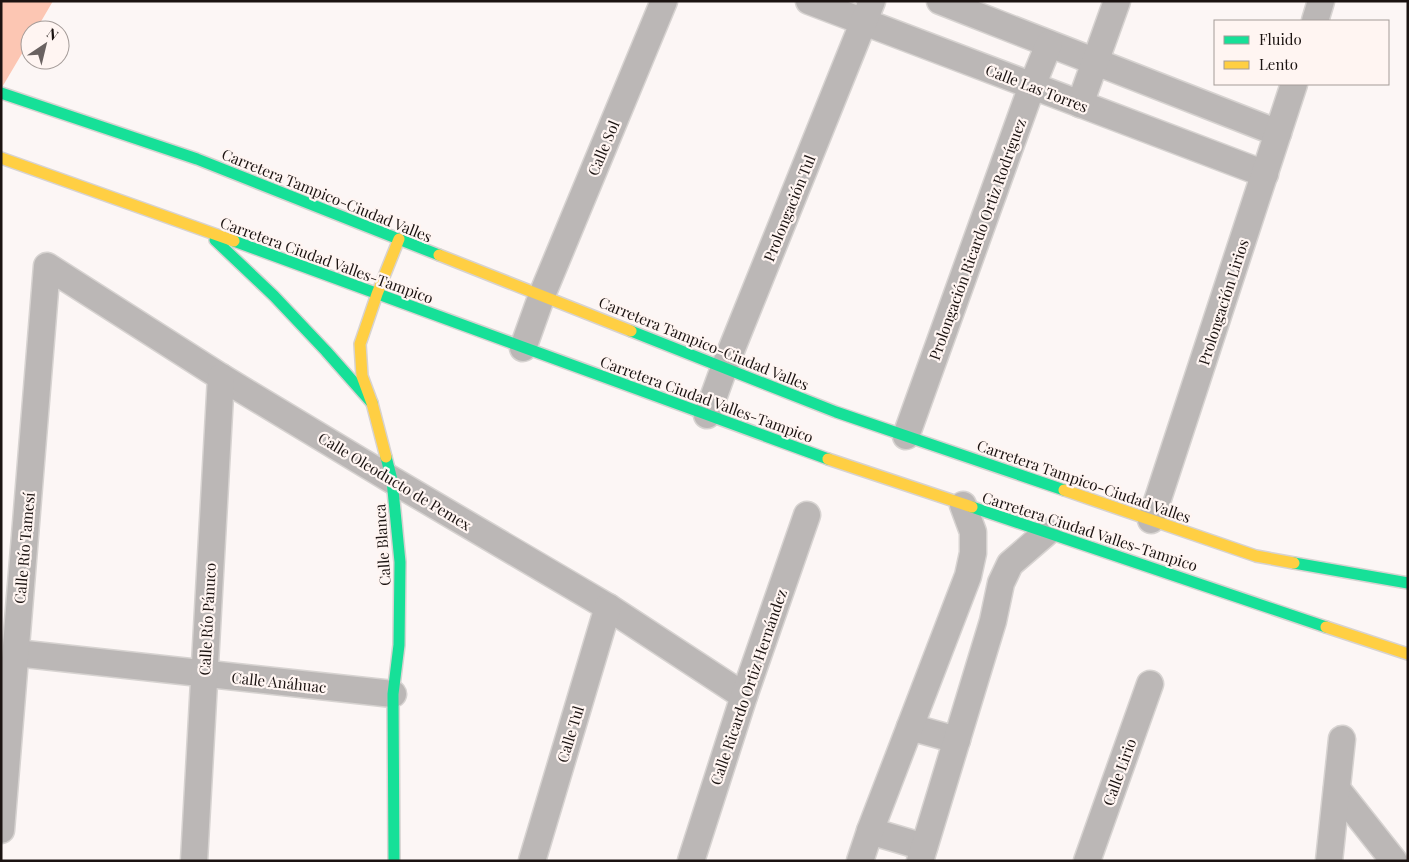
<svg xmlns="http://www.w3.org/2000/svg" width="1409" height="862" font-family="'Playfair Display',serif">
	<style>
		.water { fill: #fcc6b3 }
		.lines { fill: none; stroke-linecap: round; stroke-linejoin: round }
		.street-casing { stroke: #d7d3d1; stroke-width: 29 }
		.fast-casing { stroke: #d7d3d1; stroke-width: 14 }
		.slow-casing { stroke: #d7d3d1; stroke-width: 14 }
		.street { stroke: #bbb7b6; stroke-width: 26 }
		.fast { stroke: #16e098; stroke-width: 11 }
		.slow { stroke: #ffcf43; stroke-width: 11 }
		.labels { text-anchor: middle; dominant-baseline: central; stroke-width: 4.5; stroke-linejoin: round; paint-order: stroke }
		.street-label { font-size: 15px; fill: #1b1311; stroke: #fff5f2 }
	</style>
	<rect width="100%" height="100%" fill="#fcf6f5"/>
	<polygon class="water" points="1,1 53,1 36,30 30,30 30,40 1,89"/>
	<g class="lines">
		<defs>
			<g id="street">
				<polyline points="809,1 1265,174"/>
				<polyline points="940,1 1278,133"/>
				<polyline points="1315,21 1321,1"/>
				<polyline points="1080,104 1117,1"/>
				<polyline points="523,348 542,295 664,1"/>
				<polyline points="707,415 724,368 872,1"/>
				<polyline points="906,436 1032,86 1049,44"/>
				<polyline points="1151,520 1294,84"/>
				<polyline points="16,653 393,694"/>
				<polyline points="910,727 957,740"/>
				<polyline points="1337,789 1394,861"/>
				<polyline points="1,830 47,266 221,377 392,480 608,607 744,696"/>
				<polyline points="870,831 924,847"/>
				<polyline points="194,861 221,377"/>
				<polyline points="532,861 608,607"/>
				<polyline points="691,861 744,696 807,515"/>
				<polyline points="860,861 870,831 968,576 973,553 973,532 963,505"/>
				<polyline points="920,861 993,621 1001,583 1010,564 1047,532"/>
				<polyline points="1087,861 1150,684"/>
				<polyline points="1329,861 1342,739"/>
			</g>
			<g id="fast">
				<polyline points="1,93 197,159 439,255"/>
				<polyline points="215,240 274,296 326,351 372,403"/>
				<polyline points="234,241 828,459"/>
				<polyline points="631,331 836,412 1064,490"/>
				<polyline points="386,457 392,480 400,562 399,645 393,694 394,861"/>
				<polyline points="972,507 1326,627"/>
				<polyline points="1294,563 1408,583"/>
			</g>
			<g id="slow">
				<polyline points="1,158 234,241"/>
				<polyline points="439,255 631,331"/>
				<polyline points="386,457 372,403 362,376 360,344 377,294 399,239"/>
				<polyline points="828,459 972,507"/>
				<polyline points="1064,490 1256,556 1294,563"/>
				<polyline points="1326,627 1408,654"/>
			</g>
		</defs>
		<use href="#street" class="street-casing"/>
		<use href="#fast" class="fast-casing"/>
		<use href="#slow" class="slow-casing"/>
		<use href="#street" class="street"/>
		<use href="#fast" class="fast"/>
		<use href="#slow" class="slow"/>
	</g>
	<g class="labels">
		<g class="street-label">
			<text transform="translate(1037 88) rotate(21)">Calle Las Torres</text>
			<text transform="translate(603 148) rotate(-67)">Calle Sol</text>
			<text transform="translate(327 195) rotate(22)">Carretera Tampico-Ciudad Valles</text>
			<text transform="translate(789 208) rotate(-68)">Prolongación Tul</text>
			<text transform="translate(977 239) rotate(-70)">Prolongación Ricardo Ortiz Rodríguez</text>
			<text transform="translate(327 260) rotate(20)">Carretera Ciudad Valles-Tampico</text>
			<text transform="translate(1223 302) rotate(-72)">Prolongación Lirios</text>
			<text transform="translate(704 343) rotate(22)">Carretera Tampico-Ciudad Valles</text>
			<text transform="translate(707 399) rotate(20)">Carretera Ciudad Valles-Tampico</text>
			<text transform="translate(395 481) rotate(31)">Calle Oleoducto de Pemex</text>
			<text transform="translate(1084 481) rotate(19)">Carretera Tampico-Ciudad Valles</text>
			<text transform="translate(1090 531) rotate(18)">Carretera Ciudad Valles-Tampico</text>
			<text transform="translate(382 545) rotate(-94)">Calle Blanca</text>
			<text transform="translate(24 548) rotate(-85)">Calle Río Tamesí</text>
			<text transform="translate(207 619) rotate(-87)">Calle Río Pánuco</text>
			<text transform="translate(279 682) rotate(6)">Calle Anáhuac</text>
			<text transform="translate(748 687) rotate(-71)">Calle Ricardo Ortiz Hernández</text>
			<text transform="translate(570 734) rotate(-73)">Calle Tul</text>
			<text transform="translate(1119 772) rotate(-70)">Calle Lirio</text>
		</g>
	</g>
	<rect width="1409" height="862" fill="none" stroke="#1b1311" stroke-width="5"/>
	<rect x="1214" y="20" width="175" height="65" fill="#fff5f2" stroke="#a49b98"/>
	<rect x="1224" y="36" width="25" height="8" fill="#16e098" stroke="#a49b98"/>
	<text x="1259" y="45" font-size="15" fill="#1b1311">Fluido</text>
	<rect x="1224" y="61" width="25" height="8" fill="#ffcf43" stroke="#a49b98"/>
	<text x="1259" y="70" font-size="15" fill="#1b1311">Lento</text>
	<g transform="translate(45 45) rotate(35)"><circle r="24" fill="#fff5f2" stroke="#a49b98"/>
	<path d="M0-4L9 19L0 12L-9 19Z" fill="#6a6261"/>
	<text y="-8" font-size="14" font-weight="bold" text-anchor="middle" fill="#1b1311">N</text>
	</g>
</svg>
